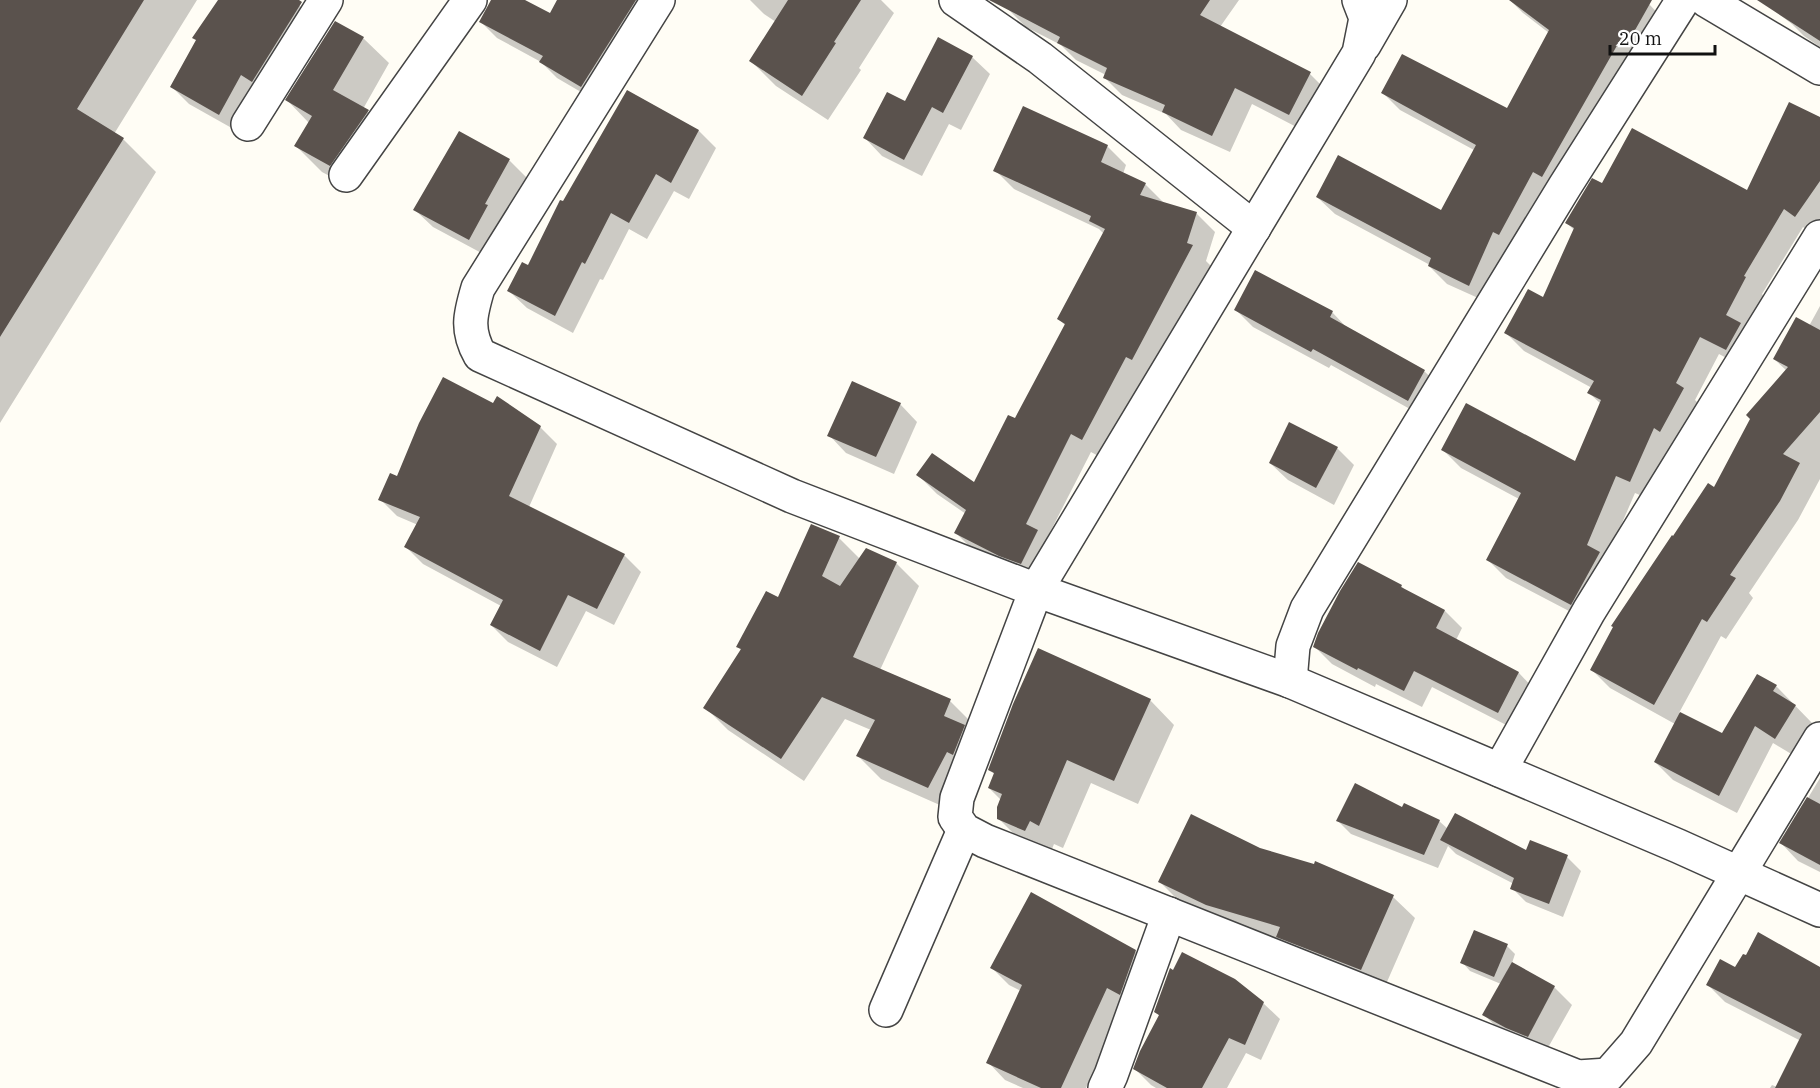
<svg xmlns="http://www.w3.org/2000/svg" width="1820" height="1088" font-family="'IBM Plex Serif',serif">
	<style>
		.shadow { fill: #0003 }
		.building { fill: #5a524d }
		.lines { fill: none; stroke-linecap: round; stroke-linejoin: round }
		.minor-casing { stroke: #444; stroke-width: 36 }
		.minor { stroke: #fff; stroke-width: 33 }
	</style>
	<rect width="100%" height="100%" fill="#fffdf5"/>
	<g class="shadow">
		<polygon points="0,0 197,0 114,134 123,139 156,172 0,423"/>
		<polygon points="219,0 289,0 300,6 317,23 237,131 189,104 171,86"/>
		<polygon points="493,0 522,0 551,15 559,0 659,0 598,102 557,78 541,62 497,38 481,22"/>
		<polygon points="750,0 881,0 894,13 859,68 861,70 828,120 776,86 751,61 776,22 764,14"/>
		<polygon points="1013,0 1239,0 1220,27 1310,74 1327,91 1306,132 1252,104 1230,152 1181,130 1166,114 1122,95 1104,77 1106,75 1076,60 1061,45 1026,27 1008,9"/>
		<polygon points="1510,0 1641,0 1649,4 1666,22 1487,302 1447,284 1429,266 1430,265 1335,214 1317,197 1442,212 1474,150 1400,110 1383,93 1507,110 1549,33 1523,13"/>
		<polygon points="1760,0 1820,0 1820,47 1804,36 1792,24"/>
		<polygon points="363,38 389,63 363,109 368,112 393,137 356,190 322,172 296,146 309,123 287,100"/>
		<polygon points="972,57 990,74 961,130 949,124 922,176 882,156 865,138 905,103"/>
		<polygon points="627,92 699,131 716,148 689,199 674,191 647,239 629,229 603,280 600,279 573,333 527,308 509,291 528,267"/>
		<polygon points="1820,119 1820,226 1814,234 1803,227 1762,294 1764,297 1745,368 1719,354 1695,400 1702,407 1649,499 1635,493 1606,560 1590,622 1506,578 1488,560 1519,499 1461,468 1443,450 1576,463 1601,404 1589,393 1592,388 1524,351 1506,333 1544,299 1575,231 1567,223 1603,185 1748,193"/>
		<polygon points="1107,146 1126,165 1123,174 1145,184 1164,203 1196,213 1215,232 1206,261 1211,266 1151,378 1146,375 1102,458 1091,452 1046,540 1056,550 1040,582 975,552 956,533 966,514 937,494 918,475 975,484 1016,420 1066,326 1059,319 1104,234 1099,229 1014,189 995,170"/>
		<polygon points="509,160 527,178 502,222 487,256 433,227 415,210"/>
		<polygon points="1820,306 1820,479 1798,520 1749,593 1753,598 1726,639 1721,636 1679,713 1722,735 1776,686 1813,724 1793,755 1773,743 1737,813 1673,780 1655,762 1675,724 1610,688 1592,670 1715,489 1787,371 1774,359 1809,326"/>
		<polygon points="1236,310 1332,312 1349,330 1424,371 1442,388 1426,418 1331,365 1329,368 1253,327"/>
		<polygon points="900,404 917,422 894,474 846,453 829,435"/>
		<polygon points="494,405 540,427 557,444 529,507 624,555 641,572 614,625 586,611 557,667 508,642 491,625 501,606 423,564 406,547 418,525 397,516 380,499 398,478"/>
		<polygon points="1337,448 1354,465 1334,505 1288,480 1270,463"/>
		<polygon points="812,526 839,538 860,559 896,563 919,586 880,670 950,701 973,724 951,810 881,779 858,756 871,730 845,719 804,781 728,730 705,707 742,651 738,647 779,599"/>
		<polygon points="1401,586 1407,592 1445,611 1462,628 1456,640 1519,673 1536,691 1516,730 1432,687 1422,707 1376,684 1375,687 1332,664 1314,646"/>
		<polygon points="1150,700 1174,725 1138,804 1091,783 1063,848 1054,844 1050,854 1022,842 998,818 1001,800 989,788 995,775 990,769"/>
		<polygon points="1820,778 1820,872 1798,861 1781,843"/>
		<polygon points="1402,809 1439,821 1448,829 1527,852 1567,857 1581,871 1563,917 1526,902 1512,888 1514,884 1456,854 1448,846 1438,868 1351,834 1337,820"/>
		<polygon points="1260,849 1314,866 1316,863 1393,897 1415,918 1383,991 1182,904 1160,882"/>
		<polygon points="1507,946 1515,954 1512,963 1554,987 1572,1005 1545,1053 1502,1032 1484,1015 1501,984 1470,971 1462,962"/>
		<polygon points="1135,951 1153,969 1124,1004 1086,1088 1023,1088 1005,1080 988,1062 1021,991 1009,985 992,968"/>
		<polygon points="1735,969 1820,976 1820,1088 1770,1088 1772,1085 1777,1087 1801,1041 1725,1002 1708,985"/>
		<polygon points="1263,1003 1280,1019 1261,1060 1246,1053 1227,1088 1156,1088 1151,1085 1135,1069 1160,1016 1155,1012"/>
	</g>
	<g class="building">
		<polygon points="0,0 144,0 77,109 124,138 0,337"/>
		<polygon points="218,0 299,0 302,2 252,82 241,75 219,115 170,87 196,40 192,38"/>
		<polygon points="491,0 525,0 550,13 557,0 636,0 581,87 539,62 543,56 479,22"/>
		<polygon points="788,0 861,0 834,42 836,43 802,96 749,61"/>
		<polygon points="989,0 1210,0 1200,15 1311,72 1289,115 1235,88 1212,136 1162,112 1165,105 1103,78 1107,68 1057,43 1060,37"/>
		<polygon points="1509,0 1652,0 1630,39 1623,35 1542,177 1533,172 1499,235 1493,232 1469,286 1428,266 1431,258 1316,197 1338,155 1441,210 1476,145 1381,93 1402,54 1507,108 1549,30"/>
		<polygon points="1757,0 1820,0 1820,41"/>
		<polygon points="335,21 364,37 333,90 369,110 330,166 294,146 312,116 285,100"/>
		<polygon points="938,37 973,56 943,113 932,107 904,160 863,138 887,92 905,101"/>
		<polygon points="627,90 699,130 671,183 656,174 629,223 611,213 585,264 582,262 555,316 507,291 522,262 528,265 560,200 563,201"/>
		<polygon points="1789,102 1820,117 1820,181 1795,217 1784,209 1744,276 1746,277 1726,315 1741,323 1726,350 1700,337 1676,383 1684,388 1660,432 1654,428 1630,482 1616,476 1587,545 1600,552 1571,605 1486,560 1521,493 1441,450 1466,403 1575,461 1601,400 1587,393 1594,381 1504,333 1528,289 1543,297 1574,228 1565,223 1592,178 1602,183 1632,128 1747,190"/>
		<polygon points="1023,106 1108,145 1101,162 1146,183 1140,195 1197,212 1187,243 1193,245 1132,360 1126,357 1082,440 1071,434 1026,524 1038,530 1021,564 999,556 954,533 966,510 916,475 932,453 974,482 1008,415 1015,418 1065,324 1057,319 1105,229 1089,221 1091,216 993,171"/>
		<polygon points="459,131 510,159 485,204 488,205 469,240 413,210"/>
		<polygon points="1255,270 1333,311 1330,317 1425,370 1408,401 1313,349 1311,352 1234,310"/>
		<polygon points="1796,317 1820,330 1820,412 1783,454 1800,463 1780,501 1730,575 1736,578 1707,622 1702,619 1654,705 1590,670 1613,627 1611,626 1672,535 1673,536 1708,483 1714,487 1750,419 1746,415 1788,367 1773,359"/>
		<polygon points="443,377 493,403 497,396 541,426 509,496 625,554 597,609 568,595 540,651 490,625 503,600 404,547 420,517 378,500 390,473 397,476 419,423"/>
		<polygon points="852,381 901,403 876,457 827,436"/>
		<polygon points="1289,422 1338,447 1316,488 1269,463"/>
		<polygon points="811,524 840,536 822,576 840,586 866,548 897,562 853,657 951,699 944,716 965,725 953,755 947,752 928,788 856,756 875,720 822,697 781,759 703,708 741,649 736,647 766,591 778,597"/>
		<polygon points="1358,562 1402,585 1401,587 1445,610 1436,628 1519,672 1498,713 1414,671 1404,691 1358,668 1357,670 1313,647 1318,633 1340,591"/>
		<polygon points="1038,648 1151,699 1114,781 1067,760 1039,826 1030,821 1025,831 997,819 997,807 1002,794 988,788 994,773 988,770 1013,704"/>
		<polygon points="1757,674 1777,685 1773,691 1796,705 1775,739 1755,726 1719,796 1654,762 1680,712 1722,733"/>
		<polygon points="1355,783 1402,807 1404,803 1440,820 1424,855 1336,821"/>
		<polygon points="1807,797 1820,804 1820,865 1779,843"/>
		<polygon points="1455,813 1526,850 1530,840 1568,855 1549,904 1510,889 1514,878 1440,840"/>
		<polygon points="1191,814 1260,848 1314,864 1315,861 1394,895 1361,970 1276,937 1280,927 1206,905 1158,882"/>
		<polygon points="1031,892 1136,950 1120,995 1107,988 1061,1088 1041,1088 986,1063 1022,985 990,968"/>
		<polygon points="1474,930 1508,944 1494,977 1460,963"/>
		<polygon points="1758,932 1820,967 1820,1088 1775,1088 1802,1034 1706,985 1720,959 1735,967 1743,954 1746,955"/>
		<polygon points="1182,952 1235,979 1264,1002 1245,1045 1229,1038 1202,1088 1167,1088 1133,1069 1140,1051 1159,1015 1154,1012 1170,968 1173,970"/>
		<polygon points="1512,962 1555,986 1528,1037 1506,1028 1482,1015"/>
	</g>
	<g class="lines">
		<defs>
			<g id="minor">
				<path d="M658,0l-180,288c-8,27 -12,42 2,67l312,141 244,94 -79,208 -2,19 9,13 21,11 593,236 30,-2 28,-32 184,-304"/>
				<polyline points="956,0 1040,58 1254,228"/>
				<polyline points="1359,0 1366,18 1359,53 1036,590 1290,681 1678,846 1820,910"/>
				<polyline points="1706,0 1820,68"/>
				<polyline points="1364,45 1390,0"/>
				<polyline points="248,124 326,0"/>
				<polyline points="346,175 470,0"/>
				<polyline points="1290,681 1293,646 1307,609 1565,186 1683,0"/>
				<polyline points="1500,770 1589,611 1820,237"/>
				<polyline points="886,1010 964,830"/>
				<polyline points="1105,1088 1111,1075 1169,914"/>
			</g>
		</defs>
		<use href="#minor" class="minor-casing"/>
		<use href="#minor" class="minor"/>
	</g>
	<path d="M1610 45v9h105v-9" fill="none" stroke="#111111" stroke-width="3"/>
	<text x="1619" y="45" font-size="18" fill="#111111" stroke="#ffffff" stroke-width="4.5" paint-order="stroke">20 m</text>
</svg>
